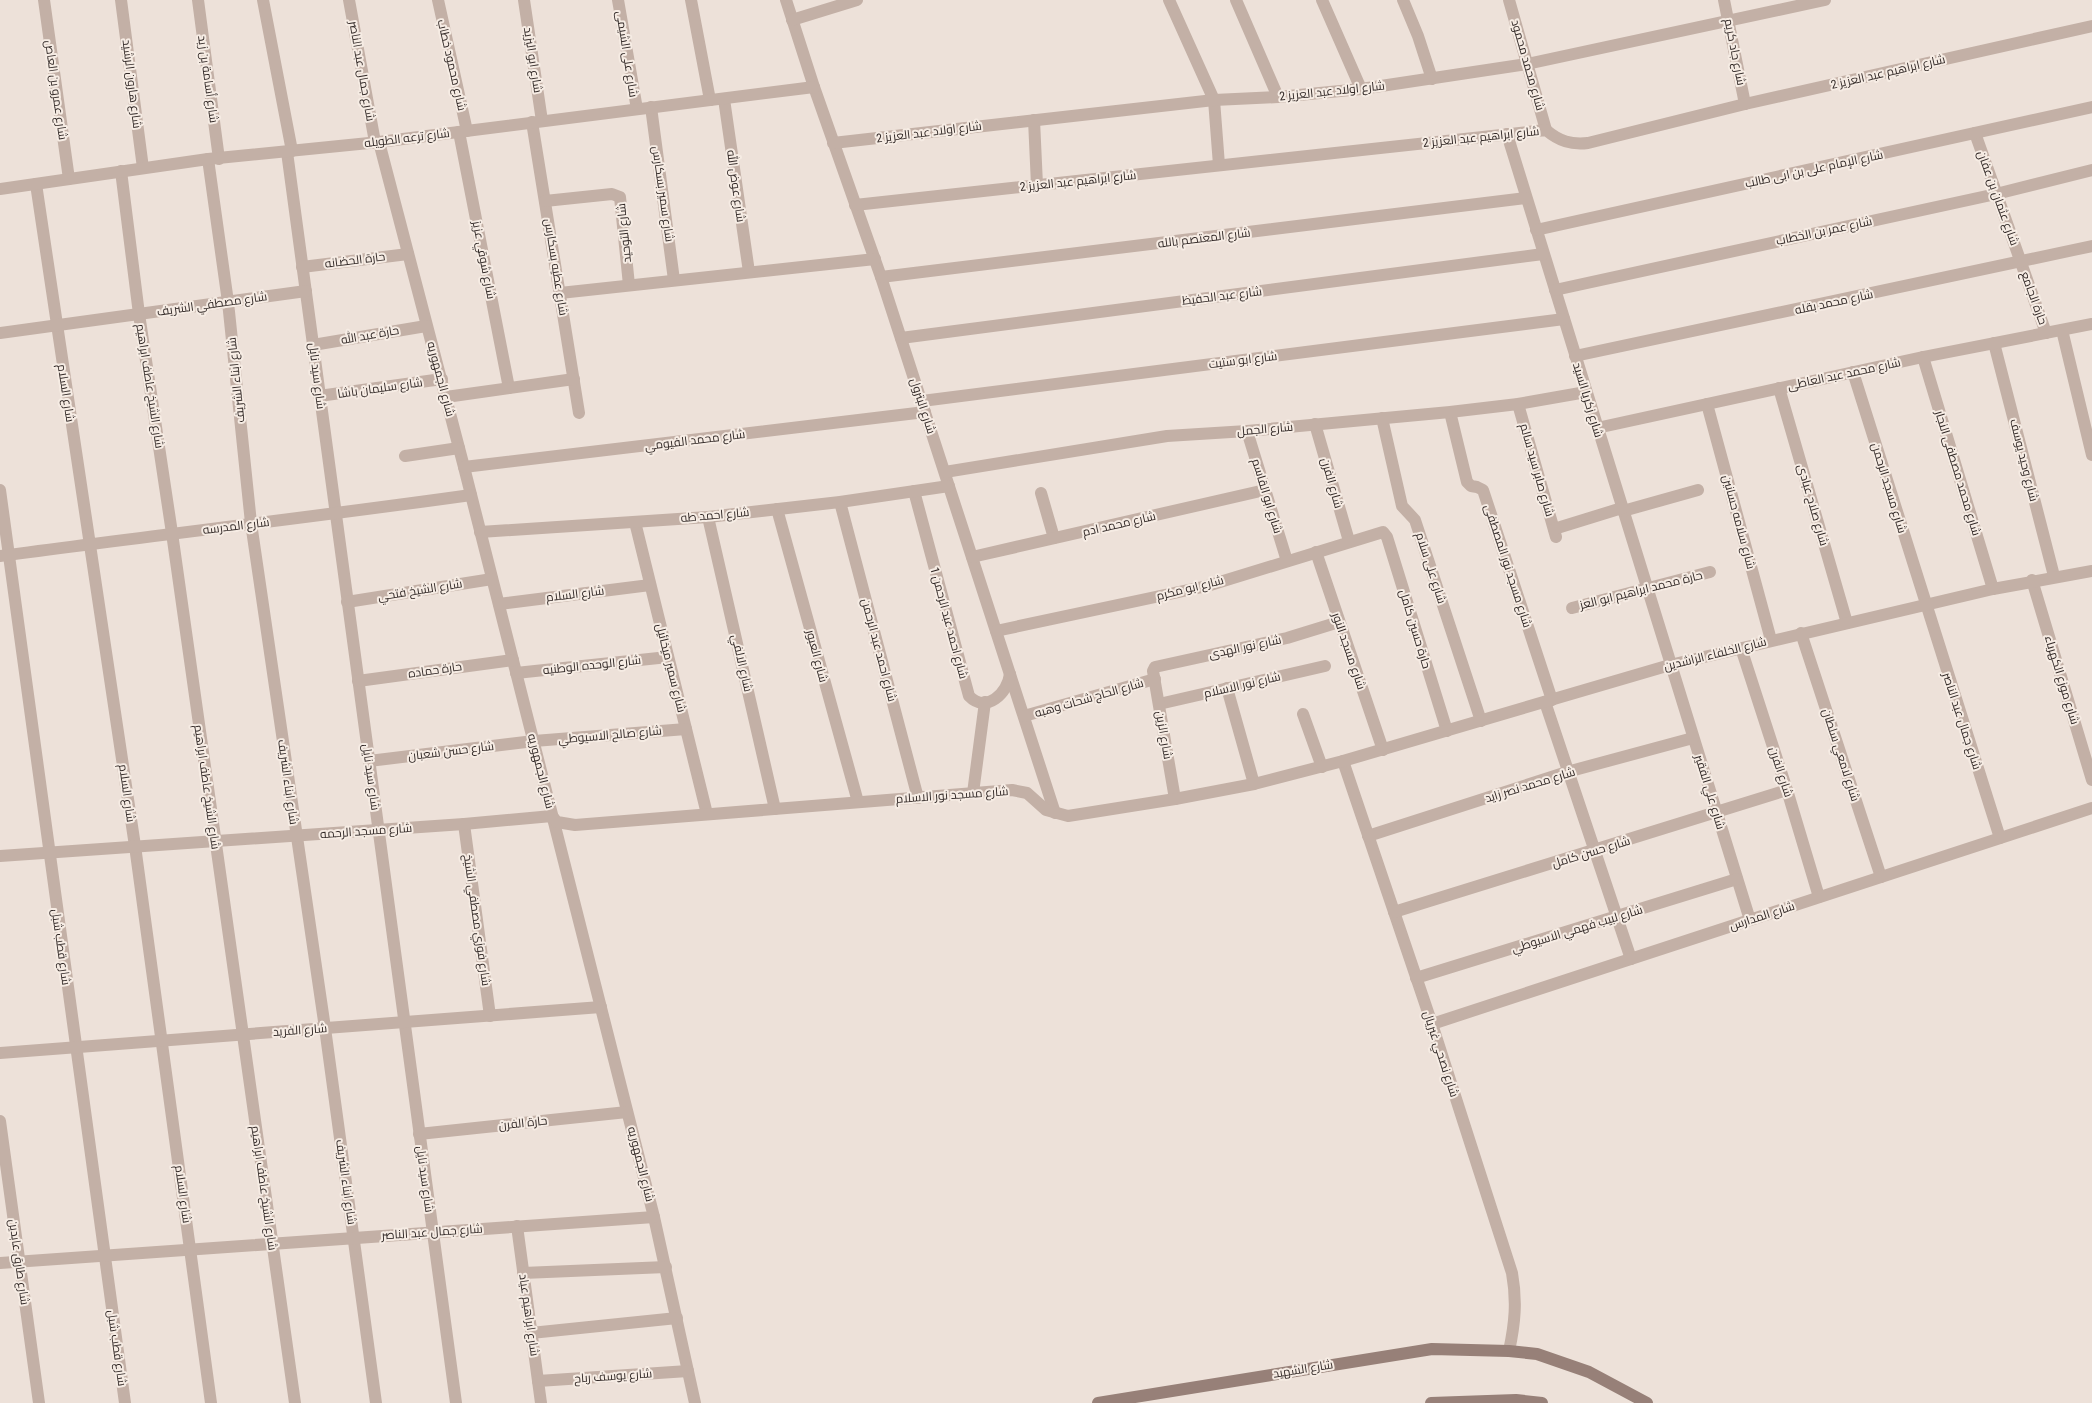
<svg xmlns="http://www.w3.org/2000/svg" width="2092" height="1403" font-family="'Roboto Condensed',Cairo,sans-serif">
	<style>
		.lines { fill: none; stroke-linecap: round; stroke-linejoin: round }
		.street { stroke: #c3b0a6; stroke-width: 12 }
		.secondary { stroke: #978078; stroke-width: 12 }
		.labels { text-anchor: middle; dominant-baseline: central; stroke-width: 4; stroke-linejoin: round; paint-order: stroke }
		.street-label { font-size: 12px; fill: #312826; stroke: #f6ece4 }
	</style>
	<rect width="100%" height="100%" fill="#ede1d9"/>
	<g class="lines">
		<g class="street">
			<polyline points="44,0 69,179"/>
			<polyline points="121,0 143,168"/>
			<polyline points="198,0 219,159"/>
			<polyline points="263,0 292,151"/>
			<polyline points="349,0 375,142"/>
			<polyline points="438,0 467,131"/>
			<polyline points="524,0 542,121"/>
			<polyline points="618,0 637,109"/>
			<polyline points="691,0 710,100"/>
			<polyline points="786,0 814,87 881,277 1055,813"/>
			<polyline points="1169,0 1214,100 1219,165"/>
			<polyline points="1236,0 1278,97"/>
			<polyline points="1322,0 1361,89"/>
			<polyline points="1403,0 1418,36 1432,79"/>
			<polyline points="1509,0 1546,130"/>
			<polyline points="1724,0 1745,104"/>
			<polyline points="792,20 857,0"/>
			<polyline points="724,99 749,272"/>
			<polyline points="651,107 674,280"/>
			<polyline points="1034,120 1037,185"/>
			<polyline points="532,122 579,413"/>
			<polyline points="459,132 509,388"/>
			<polyline points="1975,133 2046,333"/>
			<polyline points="1507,134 1750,920"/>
			<polyline points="379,142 464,467 654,1217 695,1403"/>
			<polyline points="833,143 1214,100 1278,97 1361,89 1527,64 1825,0"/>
			<polyline points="287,152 456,1403"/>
			<polyline points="208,159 228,302 251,523 325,1028 376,1403"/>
			<polyline points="121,171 139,314 172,533 295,1403"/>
			<polyline points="36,184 135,846 211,1403"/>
			<polyline points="0,189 208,159 379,142 814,87"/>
			<polyline points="545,201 612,194 620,197 629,285"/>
			<path d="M855,205l691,-75c13,11 25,15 42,13l157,-39 347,-78"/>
			<polyline points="1536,230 2092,107"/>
			<polyline points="302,267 408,254"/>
			<polyline points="881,277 1526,198"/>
			<polyline points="1555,290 1996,194 2092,170"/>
			<polyline points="560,293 875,259"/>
			<polyline points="2062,330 2092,455"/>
			<polyline points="0,333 306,291"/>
			<polyline points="901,338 1543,254"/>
			<polyline points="1994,343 2054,576"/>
			<polyline points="313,345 426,326"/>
			<polyline points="1575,356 2092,246"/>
			<polyline points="1923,357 1993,589"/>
			<polyline points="1853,372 2000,838"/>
			<polyline points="1779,388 1847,623"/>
			<polyline points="319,396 442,379"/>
			<polyline points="446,397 574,379"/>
			<polyline points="922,401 1564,319"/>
			<polyline points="1518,404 1556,537"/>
			<polyline points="1707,404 1771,640"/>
			<polyline points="1450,412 1467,482 1471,486 1477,487 1483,490 1552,700"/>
			<polyline points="1382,418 1402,506 1415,520 1481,721"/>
			<polyline points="1315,424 1349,541"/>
			<polyline points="1597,428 1923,357 2092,324"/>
			<polyline points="1247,431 1287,561"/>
			<polyline points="405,456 459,448"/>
			<polyline points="464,467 925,412"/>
			<polyline points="945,472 1167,436 1247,431 1450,412 1518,404 1586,392"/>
			<polyline points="0,490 125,1403"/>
			<path d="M914,491l55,205c17,18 39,-3 41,-22"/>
			<polyline points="1041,493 1054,538"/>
			<polyline points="840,502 918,798"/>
			<polyline points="777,509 858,802"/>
			<polyline points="1623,511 1698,490"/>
			<polyline points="708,517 775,809"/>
			<polyline points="635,522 707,814"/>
			<polyline points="1554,529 1622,508"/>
			<polyline points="480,532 708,517 840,502 949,486"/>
			<polyline points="1316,552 1383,750"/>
			<path d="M0,556c157,-21 314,-39 471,-61"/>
			<polyline points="972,557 1265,490"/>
			<polyline points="2032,580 2092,780"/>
			<polyline points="347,602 492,579"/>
			<polyline points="499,604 650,585"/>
			<polyline points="1572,608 1710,572"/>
			<polyline points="996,631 1207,586 1383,532 1387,537 1447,731"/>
			<polyline points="1801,633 1881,877"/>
			<polyline points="1741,648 1787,790 1819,897"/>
			<polyline points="516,673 668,657"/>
			<polyline points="358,681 513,660"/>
			<polyline points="1227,688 1254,784"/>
			<polyline points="1545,702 1631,959"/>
			<polyline points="1159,704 1325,666"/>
			<polyline points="1303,714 1322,767"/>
			<polyline points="1024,716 1155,679"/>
			<polyline points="369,761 534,741 686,729"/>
			<path d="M1343,761l89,263 80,249c5,28 3,50 -3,78"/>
			<polyline points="973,793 985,702"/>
			<polyline points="1175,799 1153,671 1155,667 1287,638 1339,622"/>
			<polyline points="464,824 490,1016"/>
			<polyline points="1368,836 1567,772 1693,738"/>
			<polyline points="0,856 464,824 552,816 557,822 575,825 1012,790 1027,793 1046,810 1068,816 1175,799 1254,784 1343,761 1670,665 1993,589 2092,571"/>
			<polyline points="1394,912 1787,790"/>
			<polyline points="1416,978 1737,879"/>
			<polyline points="1432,1024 2092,808"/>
			<polyline points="0,1053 601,1007"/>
			<polyline points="0,1121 39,1403"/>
			<polyline points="419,1134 627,1112"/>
			<polyline points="517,1226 541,1403"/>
			<polyline points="0,1263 654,1217"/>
			<polyline points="523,1273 666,1267"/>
			<polyline points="531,1333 677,1318"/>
			<polyline points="538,1381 688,1371"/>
		</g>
		<g class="secondary">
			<polyline points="1098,1403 1432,1349 1509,1351 1537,1354 1589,1372 1647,1403"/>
			<polyline points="1431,1403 1516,1400 1542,1403"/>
		</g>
	</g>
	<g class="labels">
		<g class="street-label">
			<text transform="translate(1735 52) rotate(79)">شارع جاد كريم</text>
			<text transform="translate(627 54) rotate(81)">شارع على الشيمى</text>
			<text transform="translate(533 60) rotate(81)">شارع ابو اليزيد</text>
			<text transform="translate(452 65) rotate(77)">شارع محمود خطاب</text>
			<text transform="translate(1528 65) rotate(74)">شارع محمد محمود</text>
			<text transform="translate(362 71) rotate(80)">شارع جمال عبد الناصر</text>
			<text transform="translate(1888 72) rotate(-13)">شارع ابراهيم عبد العزيز 2</text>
			<text transform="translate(208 79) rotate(82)">شارع أسامة بن زيد</text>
			<text transform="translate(132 84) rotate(83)">شارع هارون الرشيد</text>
			<text transform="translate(56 90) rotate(82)">شارع عمرو بن العاص</text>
			<text transform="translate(1332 91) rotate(-6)">شارع اولاد عبد العزيز 2</text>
			<text transform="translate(929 132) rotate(-7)">شارع اولاد عبد العزيز 2</text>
			<text transform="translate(1481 137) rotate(-6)">شارع ابراهيم عبد العزيز 2</text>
			<text transform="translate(407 138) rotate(-7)">شارع ترعه الطويله</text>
			<text transform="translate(1814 169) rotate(-12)">شارع الإمام على بن ابى طالب</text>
			<text transform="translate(1078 181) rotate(-6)">شارع ابراهيم عبد العزيز 2</text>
			<text transform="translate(736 186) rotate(82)">شارع عوض الله</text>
			<text transform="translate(663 194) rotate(82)">شارع سمير بسكارس</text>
			<text transform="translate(1998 198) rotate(70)">شارع عثمان بن عفان</text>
			<text transform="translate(1824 231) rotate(-12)">شارع عمر بن الخطاب</text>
			<text transform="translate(624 233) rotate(-96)">شارع التوحيد</text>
			<text transform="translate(1204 238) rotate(-7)">شارع المعتصم بالله</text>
			<text transform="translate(355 260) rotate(-7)">حارة الحضانه</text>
			<text transform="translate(484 260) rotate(79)">شارع شوقي عزيز</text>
			<text transform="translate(556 267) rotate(81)">شارع عطيه بسكارس</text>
			<text transform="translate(1222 296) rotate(-7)">شارع عبد الحفيظ</text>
			<text transform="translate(2034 298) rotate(70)">حارة الجامع</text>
			<text transform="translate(1834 302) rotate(-12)">شارع محمد بقله</text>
			<text transform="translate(212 304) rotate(-8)">شارع مصطفي الشريف</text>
			<text transform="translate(370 335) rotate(-10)">حارة عبد الله</text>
			<text transform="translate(1243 360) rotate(-7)">شارع ابو ستيت</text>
			<text transform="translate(1844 374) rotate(-12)">شارع محمد عبد العاطى</text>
			<text transform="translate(317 376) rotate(83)">شارع سيد نايل</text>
			<text transform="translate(441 379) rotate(75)">شارع الجمهوريه</text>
			<text transform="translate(236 380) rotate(-96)">شارع ابناء الشريف</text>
			<text transform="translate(150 386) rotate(81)">شارع الشيخ عاطف ابراهيم</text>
			<text transform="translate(380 388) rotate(-8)">شارع سليمان باشا</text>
			<text transform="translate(66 393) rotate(81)">شارع السلام</text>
			<text transform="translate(1588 400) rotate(73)">شارع زكريا السيد</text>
			<text transform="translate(923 406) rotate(72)">شارع البترول</text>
			<text transform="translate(1265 429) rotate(-5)">شارع الجمل</text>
			<text transform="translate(695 440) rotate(-7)">شارع محمد الفيومي</text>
			<text transform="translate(2024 460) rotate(76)">شارع وحيد يوسف</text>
			<text transform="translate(1537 470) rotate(74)">شارع صابر سيد سالم</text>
			<text transform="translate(1958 473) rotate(73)">شارع محمد مصطفى النجار</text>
			<text transform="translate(1332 483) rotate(74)">شارع الفرن</text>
			<text transform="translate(1889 488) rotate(73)">شارع مسجد الرحمن</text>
			<text transform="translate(1267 496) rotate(73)">شارع ابو القاسم</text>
			<text transform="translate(1813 505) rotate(74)">شارع صلاح عبادى</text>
			<text transform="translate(715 515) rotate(-5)">شارع احمد طه</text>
			<text transform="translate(1739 522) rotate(75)">شارع سلامه حسانين</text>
			<text transform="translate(1119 524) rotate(-13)">شارع محمد ادم</text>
			<text transform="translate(236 526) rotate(-7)">شارع المدرسه</text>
			<text transform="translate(1508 566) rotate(72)">شارع مسجد نور المصطفى</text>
			<text transform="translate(1431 568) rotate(72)">شارع على سلام</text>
			<text transform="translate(1190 588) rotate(-14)">شارع ابو مكرم</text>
			<text transform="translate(420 590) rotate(-9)">شارع الشيخ فتحي</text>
			<text transform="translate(1641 590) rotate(-14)">حارة محمد ابراهيم ابو العز</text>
			<text transform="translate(575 594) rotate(-7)">شارع السلام</text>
			<text transform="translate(949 623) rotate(75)">شارع احمد عبد الرحمن 1</text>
			<text transform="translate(1415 629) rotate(73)">حارة حسين كامل</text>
			<text transform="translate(1245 647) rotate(-12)">شارع نور الهدى</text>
			<text transform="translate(879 650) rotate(75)">شارع احمد عبد الرحمن</text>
			<text transform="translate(1349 651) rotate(71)">شارع مسجد النور</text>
			<text transform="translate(1715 654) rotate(-14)">شارع الخلفاء الراشدين</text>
			<text transform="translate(817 656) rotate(75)">شارع العبور</text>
			<text transform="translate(742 663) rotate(77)">شارع الالفي</text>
			<text transform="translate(592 665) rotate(-6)">شارع الوحده الوطنيه</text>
			<text transform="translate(671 668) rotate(76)">شارع سمير ميخائيل</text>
			<text transform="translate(435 670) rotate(-8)">حارة حماده</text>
			<text transform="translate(2062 680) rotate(73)">شارع موزع الكهرباء</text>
			<text transform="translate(1242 685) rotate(-13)">شارع نور الاسلام</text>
			<text transform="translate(1089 698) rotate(-16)">شارع الحاج شحات وهبه</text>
			<text transform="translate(1962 721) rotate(72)">شارع جمال عبد الناصر</text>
			<text transform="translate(610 735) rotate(-5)">شارع صالح الاسيوطي</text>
			<text transform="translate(1164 735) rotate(80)">شارع الزين</text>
			<text transform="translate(451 751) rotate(-7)">شارع حسن شعبان</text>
			<text transform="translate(1841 755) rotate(72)">شارع لامعي سلطان</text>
			<text transform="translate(541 771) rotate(76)">شارع الجمهوريه</text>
			<text transform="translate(1781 772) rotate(72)">شارع الفرن</text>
			<text transform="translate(371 777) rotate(82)">شارع سيد نايل</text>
			<text transform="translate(288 782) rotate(82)">شارع ابناء الشريف</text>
			<text transform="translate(1530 785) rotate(-17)">شارع محمد نصر زايد</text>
			<text transform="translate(207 787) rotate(82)">شارع الشيخ عاطف ابراهيم</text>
			<text transform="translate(1710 792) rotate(73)">شارع علي الفقير</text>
			<text transform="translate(127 793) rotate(82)">شارع السلام</text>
			<text transform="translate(952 795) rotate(-4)">شارع مسجد نور الاسلام</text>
			<text transform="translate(366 831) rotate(-4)">شارع مسجد الرحمه</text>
			<text transform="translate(1591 852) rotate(-17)">شارع حسن كامل</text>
			<text transform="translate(1762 916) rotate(-18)">شارع المدارس</text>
			<text transform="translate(477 920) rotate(82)">شارع فوزي مصطفي الشيخ</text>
			<text transform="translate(1577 929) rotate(-17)">شارع لبيب فهمي الاسيوطي</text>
			<text transform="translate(61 947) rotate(82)">شارع قطب شبل</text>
			<text transform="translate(300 1030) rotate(-4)">شارع الفريد</text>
			<text transform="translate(1441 1054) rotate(72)">شارع نصحي غبريال</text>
			<text transform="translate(523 1123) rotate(-6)">حارة الفرن</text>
			<text transform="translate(641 1164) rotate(76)">شارع الجمهوريه</text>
			<text transform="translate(425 1179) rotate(82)">شارع سيد نايل</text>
			<text transform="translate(346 1182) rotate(82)">شارع ابناء الشريف</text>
			<text transform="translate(264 1188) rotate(82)">شارع الشيخ عاطف ابراهيم</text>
			<text transform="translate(183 1194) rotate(82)">شارع السلام</text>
			<text transform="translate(432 1232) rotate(-4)">شارع جمال عبد الناصر</text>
			<text transform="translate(19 1262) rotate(82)">شارع طارق عابدين</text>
			<text transform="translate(529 1315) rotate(82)">شارع ابراهيم عياد</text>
			<text transform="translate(117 1348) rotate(82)">شارع قطب شبل</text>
			<text transform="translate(1303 1369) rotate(-9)">شارع الشهيد</text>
			<text transform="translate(613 1376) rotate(-4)">شارع يوسف رباح</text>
		</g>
	</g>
</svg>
